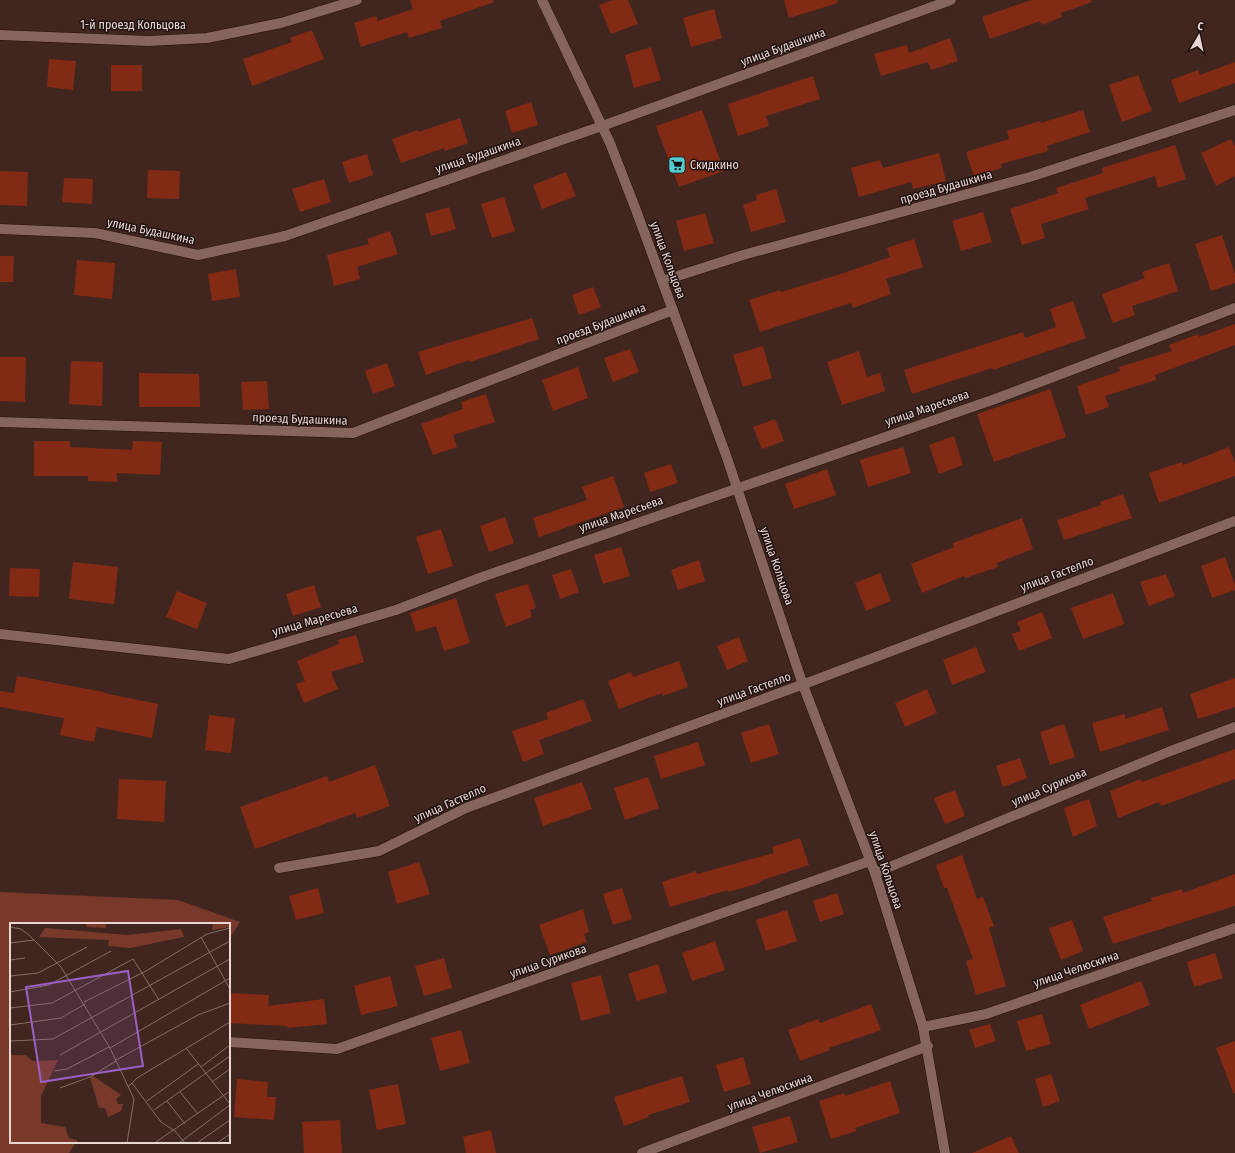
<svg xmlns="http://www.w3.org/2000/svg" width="1235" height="1153" font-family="'Fira Sans Condensed',sans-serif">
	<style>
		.green { fill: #79392a }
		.building { fill: #832a15 }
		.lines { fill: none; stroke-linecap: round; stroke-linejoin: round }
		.minor-casing { stroke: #260e08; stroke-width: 11 }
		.minor { stroke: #85655d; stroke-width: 10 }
		.labels { text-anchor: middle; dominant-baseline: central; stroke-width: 3; stroke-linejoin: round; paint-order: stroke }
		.street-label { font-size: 12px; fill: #ead7d2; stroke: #1f120f }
		.poi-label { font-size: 12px; fill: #ead7d2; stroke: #1f120f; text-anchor: start }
		.inset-road { fill: none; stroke: #856d67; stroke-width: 1 }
		.view { fill: #9c5fc5; fill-opacity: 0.15; stroke: #9c5fc5; stroke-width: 2 }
		.inset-edge { fill: none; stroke: #ead7d2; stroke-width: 2 }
	</style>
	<rect width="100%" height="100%" fill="#41261f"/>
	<polygon class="green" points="0,892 178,900 240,922 229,939 229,924 11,924 11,1142 76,1142 69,1153 0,1153"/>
	<g class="building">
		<polygon points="410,0 493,0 494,2 440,21 442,28 409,38 407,32 361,47 354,23 376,16 378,21 413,9"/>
		<polygon points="613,0 628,0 638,24 611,34 599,5"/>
		<polygon points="784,0 837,0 838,3 789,18"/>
		<polygon points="1031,0 1091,0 1092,2 1061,13 1062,17 1042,25 1040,21 990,39 982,17"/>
		<polygon points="714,9 722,38 691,47 683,18"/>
		<polygon points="312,30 324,59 252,86 243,59 292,42 290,38"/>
		<polygon points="950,38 958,61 931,70 928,62 881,76 874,54 907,45 909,53"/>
		<polygon points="651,47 661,80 634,88 625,55"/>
		<polygon points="49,59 76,61 73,90 47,87"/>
		<polygon points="1235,62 1235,83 1179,103 1171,80 1198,70 1200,75"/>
		<rect x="111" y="65" width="31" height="26"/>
		<polygon points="1138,75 1152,111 1122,122 1109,85"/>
		<polygon points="813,76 820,99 766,116 769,126 738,136 728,104"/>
		<polygon points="531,102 538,125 512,133 505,111"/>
		<polygon points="702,110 724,171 679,187 656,126"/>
		<polygon points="1083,110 1090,132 1047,146 1048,151 1001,164 1002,168 974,176 966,152 1009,139 1007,131 1040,121 1041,123"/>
		<polygon points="460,118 468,143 445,151 444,148 401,163 392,139 418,130 419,132"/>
		<polygon points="1231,139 1235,147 1235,176 1216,186 1201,153"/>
		<polygon points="1175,145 1186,179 1158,188 1155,176 1085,198 1089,209 1041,224 1045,238 1022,245 1010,209 1058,193 1056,188 1103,173 1102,168"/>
		<polygon points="939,153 946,181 913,189 911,182 859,197 851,168 880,160 883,168"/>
		<polygon points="367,154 373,175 349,183 342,162"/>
		<polygon points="148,170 180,171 179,199 147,198"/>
		<polygon points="0,171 28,172 27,206 0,205"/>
		<polygon points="566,172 576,196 542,209 533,185"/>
		<polygon points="64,178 93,179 92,204 62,202"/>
		<polygon points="324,179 331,202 300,212 292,189"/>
		<polygon points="776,189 786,222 751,232 743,205 757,200 756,195"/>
		<polygon points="504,197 515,231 492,238 481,204"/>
		<polygon points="449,207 456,229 431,236 425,214"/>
		<polygon points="983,212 992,242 961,251 952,221"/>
		<polygon points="705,213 714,243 684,251 676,221"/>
		<polygon points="390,231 398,254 357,267 360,279 334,286 327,255 369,244 367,239"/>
		<polygon points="1222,235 1235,274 1235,283 1211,291 1195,244"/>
		<polygon points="914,239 923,267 886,279 891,294 853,308 851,303 760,332 749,300 780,290 781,292 841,274 890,257 887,248"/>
		<polygon points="0,256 14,256 13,282 0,282"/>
		<polygon points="77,260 115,263 112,299 74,295"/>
		<polygon points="1169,263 1178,291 1132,306 1135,315 1113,323 1102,294 1145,278 1142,272"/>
		<polygon points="236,269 240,297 212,301 208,274"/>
		<polygon points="593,287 601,307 579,315 572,295"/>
		<polygon points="1073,301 1086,338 993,370 992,368 912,394 904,370 1023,332 1025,338 1056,327 1050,309"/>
		<polygon points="532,318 539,339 470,362 469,360 426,375 418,352"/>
		<polygon points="1235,324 1235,345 1155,375 1156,380 1105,396 1109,407 1086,415 1077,386 1120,371 1119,367 1172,351 1169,345 1198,334 1199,337"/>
		<polygon points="763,346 772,378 743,387 733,355"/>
		<polygon points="630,349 639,372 613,382 604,358"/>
		<polygon points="859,351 867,377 880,373 885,391 842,405 827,362"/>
		<polygon points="0,357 26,357 25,402 0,401"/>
		<polygon points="71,361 103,362 102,406 69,404"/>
		<polygon points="387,363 395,386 373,394 365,371"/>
		<polygon points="578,367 588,398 553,411 542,380"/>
		<polygon points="139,373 199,374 200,407 139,407"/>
		<polygon points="267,381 269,409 243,410 241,382"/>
		<polygon points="1050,389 1066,437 994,462 977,414"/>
		<polygon points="486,394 495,422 453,435 457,447 433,455 421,424 463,409 461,402"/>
		<polygon points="775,419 784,441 762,449 753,427"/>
		<polygon points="954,436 963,465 939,474 929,445"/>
		<polygon points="34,441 70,441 70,447 132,450 133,441 162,442 160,475 117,473 117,482 88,481 88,476 34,476"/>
		<polygon points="903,447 911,473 868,487 860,460"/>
		<polygon points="1229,447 1235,463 1235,476 1159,503 1149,473 1182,462 1183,465"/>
		<polygon points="671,464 678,483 650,492 644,473"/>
		<polygon points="827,469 836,495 794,509 785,484"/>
		<polygon points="613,476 624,507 539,537 533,518 587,500 582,487"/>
		<polygon points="1123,494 1132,518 1064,540 1057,520 1101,505 1100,502"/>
		<polygon points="505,517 514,543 489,552 480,526"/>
		<polygon points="1022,518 1033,549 997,563 998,567 965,578 964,576 922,593 911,564 954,547 953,543"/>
		<polygon points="441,529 453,566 428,574 416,537"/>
		<polygon points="621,547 630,576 603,584 594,555"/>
		<polygon points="1225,557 1235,585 1235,590 1212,598 1201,566"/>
		<polygon points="699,560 705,581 678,590 671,570"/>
		<polygon points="73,562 118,567 114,604 69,599"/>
		<polygon points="10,568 40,569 39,597 9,596"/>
		<polygon points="571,569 579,592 560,599 552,575"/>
		<polygon points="880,573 891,601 866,611 855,583"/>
		<polygon points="1166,574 1175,596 1149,606 1140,582"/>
		<polygon points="528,584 536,608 530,610 532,617 506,627 495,594"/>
		<polygon points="314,585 321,607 293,616 286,594"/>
		<polygon points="177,591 207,603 197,629 166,617"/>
		<polygon points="1113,593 1124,624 1083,639 1071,608"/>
		<polygon points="456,598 470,643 444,651 436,626 416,632 410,613"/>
		<polygon points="1042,612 1052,638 1019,651 1012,634 1021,631 1017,622"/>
		<polygon points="356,635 364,662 331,672 338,689 304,703 296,684 305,681 297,661 339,644 338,640"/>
		<polygon points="739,637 748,661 727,670 717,646"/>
		<polygon points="976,647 986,672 952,685 943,660"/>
		<polygon points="679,661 688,687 663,696 662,693 619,709 608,681 631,672 633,677"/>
		<polygon points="17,676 104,692 104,693 158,704 152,738 97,727 94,742 60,735 64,718 0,707 0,691 14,693"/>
		<polygon points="1235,678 1235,707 1198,719 1190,694"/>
		<polygon points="927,689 937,713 905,727 895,703"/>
		<polygon points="583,699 592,721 539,740 544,754 523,762 512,731 548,719 546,713"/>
		<polygon points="1162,707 1169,730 1100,752 1092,723 1124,714 1126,719"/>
		<polygon points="209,715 235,718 231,753 205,750"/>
		<polygon points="769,724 779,754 751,763 741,733"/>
		<polygon points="1064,724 1075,757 1050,765 1040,732"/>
		<polygon points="698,742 705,765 661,779 654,756"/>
		<polygon points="1235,749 1235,779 1161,806 1159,802 1118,818 1110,791 1141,779 1142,782"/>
		<polygon points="1020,758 1027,778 1003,787 996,766"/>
		<polygon points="375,765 390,806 357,818 355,813 255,849 240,807 327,776 329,782"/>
		<polygon points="648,777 659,808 625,820 614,788"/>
		<polygon points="119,779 166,781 164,822 117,819"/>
		<polygon points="582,782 592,809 543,826 534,798"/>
		<polygon points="955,790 965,816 945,824 934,798"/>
		<polygon points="1089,799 1097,826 1073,837 1064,808"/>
		<polygon points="800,838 809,865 760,881 760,883 728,892 728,890 670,907 662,882 696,871 697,874 774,853 772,847"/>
		<polygon points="962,855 977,899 983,897 994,926 989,928 1006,986 976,995 966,961 973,959 947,888 944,888 936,865"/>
		<polygon points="419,862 430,894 397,904 388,872"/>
		<polygon points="1235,874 1235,906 1113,944 1103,917 1152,901 1151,898 1182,889 1183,893"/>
		<polygon points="318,888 324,913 296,920 289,896"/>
		<polygon points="622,888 632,919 613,925 603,894"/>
		<polygon points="837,893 844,914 820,922 813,901"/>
		<polygon points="583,909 589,932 584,934 587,942 550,955 539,925"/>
		<polygon points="787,910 797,941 766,951 756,920"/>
		<polygon points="1072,920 1083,951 1061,960 1049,928"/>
		<polygon points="715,941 725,970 692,981 682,953"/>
		<polygon points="1215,953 1223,978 1194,987 1187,962"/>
		<polygon points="444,958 452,988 424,996 415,966"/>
		<polygon points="658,964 667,992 637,1001 628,974"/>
		<polygon points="601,975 611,1013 581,1021 571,983"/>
		<polygon points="390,976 398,1006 361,1015 354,986"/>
		<polygon points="1141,981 1150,1005 1089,1029 1080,1005"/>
		<polygon points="229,993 269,995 268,1006 324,999 327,1024 288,1028 287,1026 229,1023"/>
		<polygon points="871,1004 881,1030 829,1048 830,1050 800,1061 788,1030 818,1019 820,1023"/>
		<polygon points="1042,1014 1051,1044 1026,1051 1017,1021"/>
		<polygon points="990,1024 996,1041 975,1048 969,1030"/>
		<polygon points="461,1030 470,1063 440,1071 431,1038"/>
		<polygon points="1235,1041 1235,1093 1234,1094 1216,1048"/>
		<polygon points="743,1057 751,1084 724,1092 716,1065"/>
		<polygon points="1051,1074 1060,1101 1043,1107 1035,1079"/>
		<polygon points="682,1076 690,1102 648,1115 649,1117 624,1126 614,1097"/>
		<polygon points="237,1079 268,1082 267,1097 276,1097 274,1120 234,1117"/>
		<polygon points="890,1081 900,1113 855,1128 857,1131 831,1139 819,1101 844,1093 845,1096"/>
		<polygon points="398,1084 406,1124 377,1130 369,1090"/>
		<polygon points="790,1116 798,1142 760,1153 752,1127"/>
		<polygon points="340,1120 342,1153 304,1153 302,1122"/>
		<polygon points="491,1130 496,1153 466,1153 463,1137"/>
		<polygon points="1011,1136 1019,1153 972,1153"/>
	</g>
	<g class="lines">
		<defs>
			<g id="minor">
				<polyline points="542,0 610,143 636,210 726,455 803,685 875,873 923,1027 945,1153"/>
				<polyline points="0,35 148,41 207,38 281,23 357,0"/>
				<polyline points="0,229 95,233 198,255 285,236 602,126 951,0"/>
				<polyline points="662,281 743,255 1030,177 1235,110"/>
				<polyline points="0,422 353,433 673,310"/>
				<polyline points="0,634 229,659 396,610 482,577 995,399 1235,308"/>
				<polyline points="279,868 379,851 466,808 815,680 1235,521"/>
				<polyline points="875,873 1168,752 1235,727"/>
				<polyline points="923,1027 986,1014 1235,928"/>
				<polyline points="229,1042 337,1049 870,861"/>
				<polyline points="642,1153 928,1046"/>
			</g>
		</defs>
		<use href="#minor" class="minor-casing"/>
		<use href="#minor" class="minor"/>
	</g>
	<defs>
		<symbol id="supermarket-square" viewBox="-11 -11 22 22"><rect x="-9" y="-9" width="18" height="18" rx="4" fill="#52ccd0" stroke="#1f120f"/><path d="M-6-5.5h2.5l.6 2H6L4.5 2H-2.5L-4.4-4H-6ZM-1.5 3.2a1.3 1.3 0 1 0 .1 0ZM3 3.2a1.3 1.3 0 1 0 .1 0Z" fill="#111"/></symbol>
	</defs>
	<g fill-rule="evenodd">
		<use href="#supermarket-square" x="667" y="155" width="20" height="20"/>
	</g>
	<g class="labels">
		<g class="street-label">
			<text x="133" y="25">1-й проезд Кольцова</text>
			<text transform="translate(783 47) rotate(-20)">улица Будашкина</text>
			<text transform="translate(478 155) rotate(-19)">улица Будашкина</text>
			<text transform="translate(946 187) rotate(-16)">проезд Будашкина</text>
			<text transform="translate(151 231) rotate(12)">улица Будашкина</text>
			<text transform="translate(668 260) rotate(70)">улица Кольцова</text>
			<text transform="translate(601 324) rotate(-21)">проезд Будашкина</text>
			<text transform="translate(927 408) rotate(-19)">улица Маресьева</text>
			<text transform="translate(300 419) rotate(2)">проезд Будашкина</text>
			<text transform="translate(621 514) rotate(-19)">улица Маресьева</text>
			<text transform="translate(777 566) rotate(71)">улица Кольцова</text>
			<text transform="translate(1057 574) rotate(-21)">улица Гастелло</text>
			<text transform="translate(315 620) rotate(-16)">улица Маресьева</text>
			<text transform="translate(754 689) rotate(-20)">улица Гастелло</text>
			<text transform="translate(1049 787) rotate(-23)">улица Сурикова</text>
			<text transform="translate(450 803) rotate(-24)">улица Гастелло</text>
			<text transform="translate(886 870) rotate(71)">улица Кольцова</text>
			<text transform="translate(548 961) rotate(-19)">улица Сурикова</text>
			<text transform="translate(1076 969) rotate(-19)">улица Челюскина</text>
			<text transform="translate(770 1092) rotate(-20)">улица Челюскина</text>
		</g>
		<g class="poi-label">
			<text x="690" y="165">Скидкино</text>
		</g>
	</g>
	<g transform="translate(10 923)">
		<rect width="220" height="220" fill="#41261f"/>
		<path d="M76,0h20v5l-19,-1zM203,0h17v4l-18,3zM35,5l83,7 53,-6 3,8 -54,11 -22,-2 1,-6 -70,-3zM0,132h15l8,6 25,-1 -17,36v27l24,4 4,11 8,2v3h-67zM83,153l28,19 -5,4 2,5h5l-2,7 -13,6 -3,-9h-6l-9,-31z" fill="#79392a"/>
		<path class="inset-road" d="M0,4l11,2 9,7 31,31 49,81 24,51 -7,44M191,14l29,52M0,20l24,-3M0,37l15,-2M0,53l28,-3 49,-26M0,69l39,-7 62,-34M74,79l62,-31 61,-37 23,-6M0,85l42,-5 81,-44 26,41M0,102l51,-7 24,-14M0,118l43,-2 177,-98M100,125l120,-70M176,125l44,56M50,132l170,-96M106,137l82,-45 32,-12M191,144l29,-22M44,148l13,-2 42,-22M202,159l18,-13M122,160l29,39 14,9 10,12M118,164l9,-9 93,-56M50,165l30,-11 26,-16M170,169l18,22M137,178l51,-37M157,178l18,23M144,187l76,-54M146,219l74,-51M169,220l51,-38M187,220l33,-23M207,220l13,-9"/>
		<path class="view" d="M118,48l15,95 -102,16 -15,-95z"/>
		<rect width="220" height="220" class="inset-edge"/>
	</g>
	<g transform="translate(1199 36) rotate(9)" stroke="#1f120f" stroke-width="3" paint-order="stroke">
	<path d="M0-3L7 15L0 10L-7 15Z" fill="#ead7d2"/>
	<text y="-6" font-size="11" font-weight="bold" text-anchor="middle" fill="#ead7d2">С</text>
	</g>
</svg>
